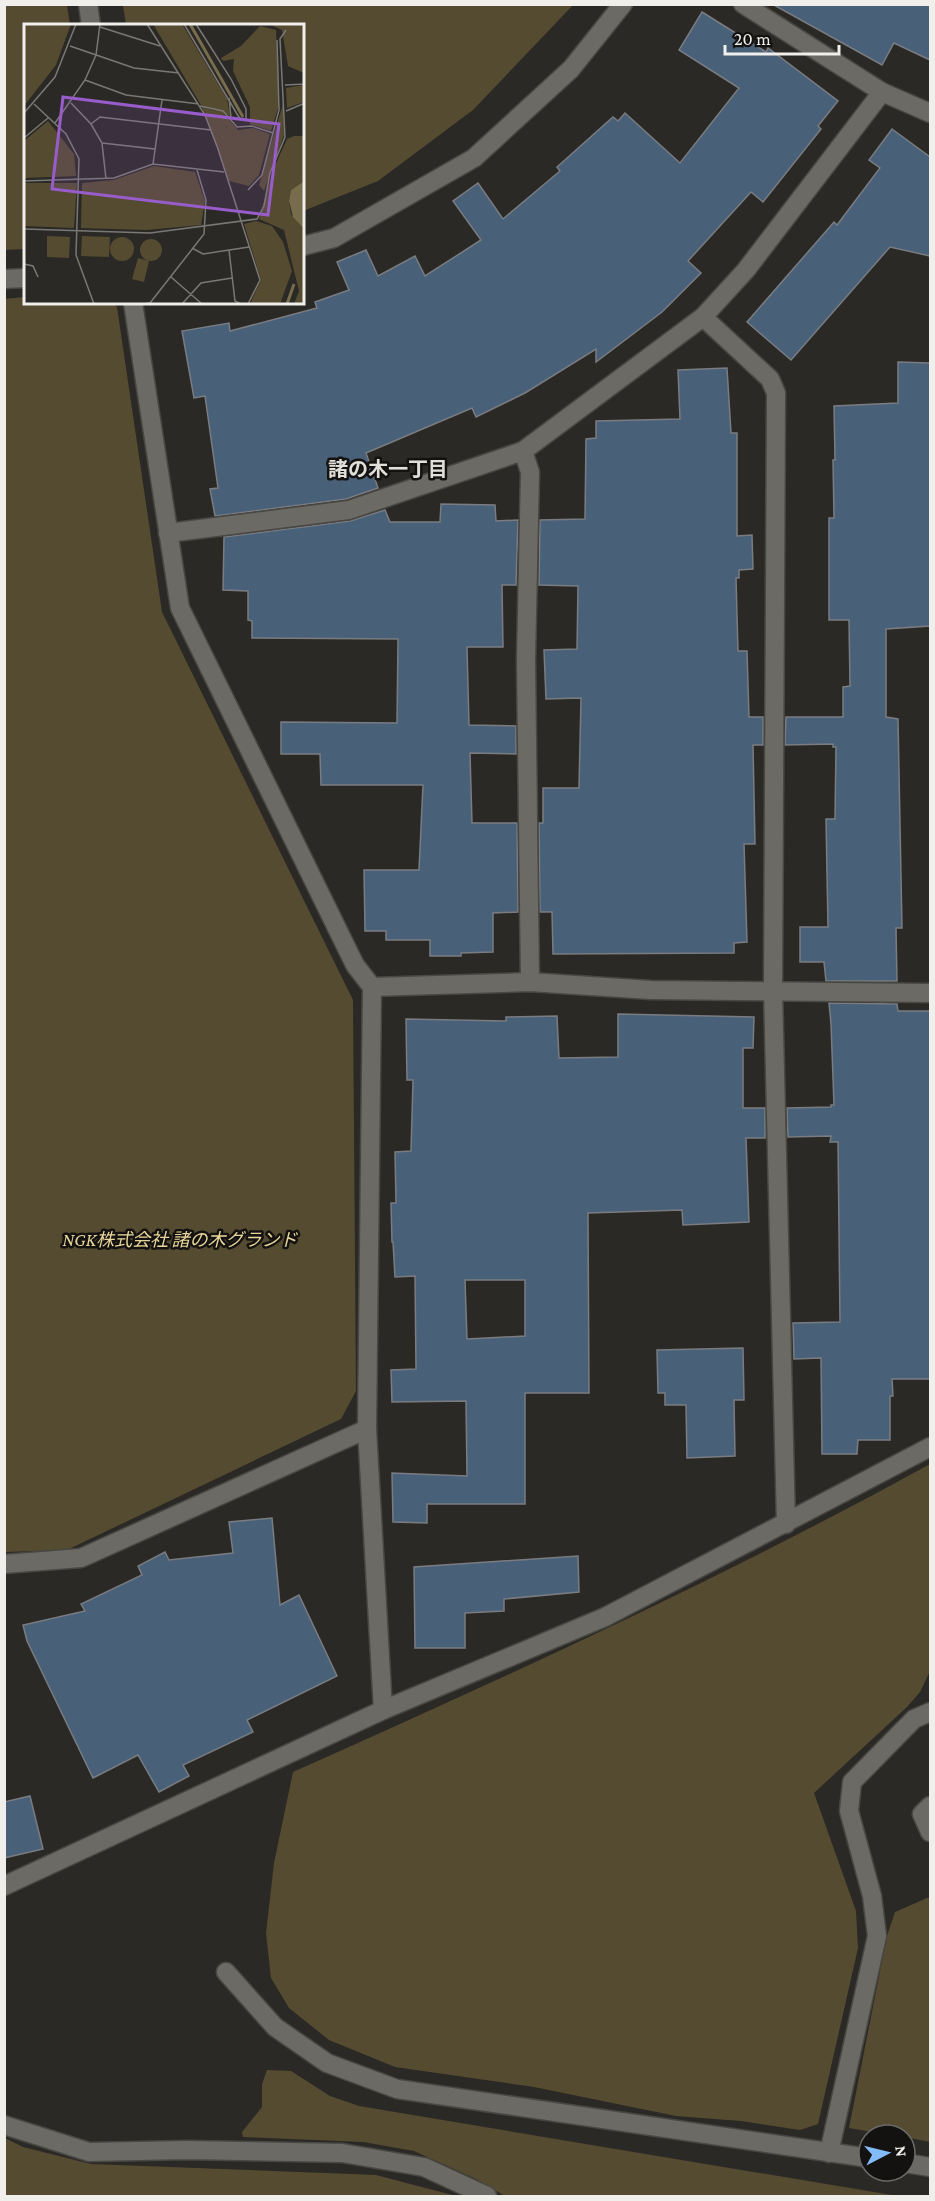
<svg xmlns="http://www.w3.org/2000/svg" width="935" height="2201" font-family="'Crimson Pro','Noto Sans JP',serif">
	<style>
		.green { fill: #544b31 }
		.building { fill: #496079; stroke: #797c81; stroke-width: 1.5; fill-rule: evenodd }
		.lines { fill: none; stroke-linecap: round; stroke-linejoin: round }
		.minor-casing { stroke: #484743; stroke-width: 21 }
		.minor { stroke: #6b6a65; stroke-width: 18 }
		.labels { text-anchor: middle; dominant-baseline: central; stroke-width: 5; stroke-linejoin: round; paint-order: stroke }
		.park-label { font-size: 18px; font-style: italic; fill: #e9d69a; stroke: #131210 }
		.neighbourhood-label { font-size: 20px; font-weight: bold; fill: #e1dfd9; stroke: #131210 }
		.inset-river { fill: none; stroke: #776c4c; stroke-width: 3 }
		.inset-road { fill: none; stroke: #7a7875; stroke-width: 1.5 }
		.view { fill: #985dca; fill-opacity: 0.15; stroke: #985dca; stroke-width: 3 }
		.inset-edge { fill: none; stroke: #f0efec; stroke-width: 3 }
	</style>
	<rect width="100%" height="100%" fill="#2b2925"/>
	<g class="green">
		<polygon points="5,4 67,5 70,25 26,26 25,249 5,250"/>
		<polygon points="123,5 123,4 573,5 473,110 378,181 303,211 303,26 126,25"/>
		<polygon points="25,297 26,303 113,303 117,307 162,612 353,1000 356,1391 341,1419 67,1550 5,1552 4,299"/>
		<path d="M930,1464v207l-10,21 -13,15 -93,86 42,118 2,37 -40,176 -18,6 -59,-9 -65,-5 -142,-29 -139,-20 -66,-27 -40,-32 -18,-30 -5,-45 8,-70 19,-91c215,-96 430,-194 637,-308z"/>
		<polygon points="927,1898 930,1898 930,2142 905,2137 905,2135 890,2135 849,2128 887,1936 895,1912"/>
		<polygon points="267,2070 291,2071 330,2096 359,2106 898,2196 505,2196 476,2179 414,2151 363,2142 243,2137 242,2132 262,2107 262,2084"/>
		<polygon points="5,2138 23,2147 91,2164 376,2175 456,2196 5,2196"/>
	</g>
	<g class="building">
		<polygon points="772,4 930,4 930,60 894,43 882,65"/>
		<polygon points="702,12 766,52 768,48 838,101 818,126 821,129 763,202 751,192 688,261 701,273 662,312 596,362 596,349 525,393 476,417 472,408 366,453 378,488 346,499 215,516 210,489 218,488 205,396 194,398 182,331 229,323 230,331 317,308 315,302 349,290 337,262 366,250 378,276 415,256 425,276 481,240 453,201 478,183 503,219 560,171 557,167 613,117 618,121 625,113 680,163 739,88 679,50"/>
		<polygon points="892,129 930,157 930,256 890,247 791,360 747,322 834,222 837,225 880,168 869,160"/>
		<polygon points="898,362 930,363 930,626 886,629 886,717 898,719 902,928 896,928 897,981 826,981 824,962 800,962 800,927 828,927 826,819 835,819 836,747 833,747 833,744 785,745 786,717 843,717 843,687 850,686 849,620 829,620 829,518 834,518 833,460 835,460 834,406 898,403"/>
		<polygon points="727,368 731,433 737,433 737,536 752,535 753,569 739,570 739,578 736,578 738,651 747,651 749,717 763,717 763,745 753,745 755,844 744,844 747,942 734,943 734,953 553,954 552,912 540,912 539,823 543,823 543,788 579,788 581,698 546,699 544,650 577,649 578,586 539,585 540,520 585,519 586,439 596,438 596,421 680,419 678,370"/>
		<polygon points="441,504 495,505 496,521 518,520 516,585 502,585 503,647 467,647 469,725 516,726 516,754 470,753 472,823 517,823 518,912 493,913 493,952 461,953 461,956 430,956 430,940 386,940 386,931 365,931 364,870 419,870 423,785 321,785 320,754 281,754 281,722 397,723 398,639 252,638 252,621 248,620 248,591 223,590 224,537 350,521 385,510 390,522 440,522"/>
		<polygon points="829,1003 897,1004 898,1011 930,1011 930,1379 892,1379 893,1396 890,1396 890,1440 858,1440 857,1454 822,1454 821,1358 794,1359 793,1323 840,1322 838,1142 830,1142 831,1136 788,1137 787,1108 831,1107 831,1105 834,1105 831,1024"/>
		<path d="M618,1014l136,3 -1,31h-10v60h22v30h-19l3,84 -66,3 -1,-15 -94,3 1,180h-64v111h-98v19l-34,-1 -1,-49 75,3 -1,-75 -74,1 -1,-32 25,-1 -1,-93 -20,1 -2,-35h-1l-1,-39h5l-1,-51 16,-1 2,-71h-6l-1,-61 100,2v-4l51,-1 2,42 59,-1zM465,1280h60v56l-58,3z"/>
		<polygon points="743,1348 744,1400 734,1400 735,1456 687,1458 686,1405 665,1405 665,1393 658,1393 657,1350"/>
		<polygon points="272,1518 280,1605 299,1595 337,1676 247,1720 253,1732 183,1765 189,1776 159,1792 138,1755 93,1778 27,1641 23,1625 85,1611 81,1604 142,1575 138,1566 165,1552 169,1560 233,1553 229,1522"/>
		<polygon points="578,1556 579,1592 504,1599 504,1611 465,1613 465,1648 415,1648 414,1567"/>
		<polygon points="30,1796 43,1849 4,1858 4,1802"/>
	</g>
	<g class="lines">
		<defs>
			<g id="minor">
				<polyline points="88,4 91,26"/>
				<polyline points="743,4 882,92 930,113"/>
				<polyline points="303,246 334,238 474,158 571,69 623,4"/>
				<polyline points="4,279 26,278"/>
				<polyline points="133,303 180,608 355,965 372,987 367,1429 383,1710"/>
				<polyline points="703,317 770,379 776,393 773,990 786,1524"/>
				<polyline points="523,451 530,472 526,660 530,982"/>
				<polyline points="168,533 349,510 523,451 703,317 746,270 882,92"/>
				<polyline points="372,987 530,982 651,990 930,993"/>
				<polyline points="4,1564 81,1558 367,1429"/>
				<polyline points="930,1806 922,1814 930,1832"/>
				<polyline points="4,1886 383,1710 605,1617 930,1447"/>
				<polyline points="226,1972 275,2027 327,2063 397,2089 869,2158"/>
				<polyline points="4,2125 89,2152 187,2150 342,2153 424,2167 487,2196"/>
				<polyline points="829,2153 877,1936 872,1896 849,1811 852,1782 914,1719 930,1712"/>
				<polyline points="905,2163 930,2167"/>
			</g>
		</defs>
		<use href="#minor" class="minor-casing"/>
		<use href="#minor" class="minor"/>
	</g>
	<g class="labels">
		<g class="park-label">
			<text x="180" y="1240">NGK株式会社 諸の木グランド</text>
		</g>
		<g class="neighbourhood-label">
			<text x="388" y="469">諸の木一丁目</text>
		</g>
	</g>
	<g transform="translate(24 24)">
		<rect width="280" height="280" fill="#2b2925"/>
		<path d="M0,0h47l-15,41 -32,41zM129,0h29l45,75 3,17 -29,-11zM245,0h35v49l-16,-7 -6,-36zM236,2l16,4 3,75 -8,26 -21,-7v-17l-17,-36 1,-12 -11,2 -2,-3 20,-12zM280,61v17l-17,6 -1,-20zM259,80l1,31 -20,56 -5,-6zM178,83l21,6 15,17 15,-2 17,6 -11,41 -10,11 -20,-5zM24,97l26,33 2,22 -52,2v-37zM270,112h10v45l-13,9 -2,11 2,13 13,15v75h-10l5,-13 -15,-61 -25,-11 14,-49 14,-31zM130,142l41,6 10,29 -4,24 -55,5 -65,-2 1,-45 32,-3zM0,159h53l-3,45 -50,-2zM232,197l16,5 11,16 9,29 -12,33h-30l11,-24 -17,-56zM23,212l23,1 -1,21 -22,-1zM58,212l28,1 -1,20 -28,-1zM86 225a12 12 0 1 1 24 0a12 12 0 1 1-24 0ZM116 226a11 11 0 1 1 22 0a11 11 0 1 1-22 0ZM114,234l11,3 -5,21 -12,-3z" fill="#544b31"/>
		<path d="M280,157v48l-11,-12 -4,-16 2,-11z" fill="#776c4c"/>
		<path class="inset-river" d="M166,0l53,93M263,280l7,-20"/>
		<path class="inset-road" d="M123,0l58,91 13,34 42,131 -12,24M160,0l53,90 4,6 5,-1v-10l-15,-30 -35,-55M76,3l60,19M46,22l64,22 45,5M61,56l41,15 73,9M261,61l20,-1M205,74l2,20M47,79l20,21 11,19 4,36M10,80l32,30 13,25 -3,96 18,49M176,82l23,5 14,16 15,-1 21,7M262,87l19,-8M0,89l31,-36 21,-53M31,99l30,-43 11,-25 4,-31M67,100l9,-7 111,13M0,114l24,-20M78,119l53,6M129,140l9,-64M0,157l90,-3 39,-14 71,8M224,166l14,-15 17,-65 -2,-70M0,205l126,4 107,-14 7,-13 6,-33 15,-36 -5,-98 6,-9M168,224l11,6 46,-7M205,226l6,51 6,3M0,240l9,2 5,11M147,253l31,27M118,280l8,-1 54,-69 2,-34 -9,-30M158,280l19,-21 31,-5"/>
		<path class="view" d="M39,73l216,27 -11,91 -216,-26z"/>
		<rect width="280" height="280" class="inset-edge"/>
	</g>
	<rect width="935" height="2201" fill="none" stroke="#f0efec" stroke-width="12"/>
	<g transform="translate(887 2153) rotate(83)"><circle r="28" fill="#131210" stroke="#6b6a68" stroke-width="1.5"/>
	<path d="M0-4.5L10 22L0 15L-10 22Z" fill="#82bcfa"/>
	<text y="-9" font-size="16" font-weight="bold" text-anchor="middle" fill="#f0efec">N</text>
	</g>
	<path d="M725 45v9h114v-9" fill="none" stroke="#f0efec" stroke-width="3"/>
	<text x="734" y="45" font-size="18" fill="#f0efec" stroke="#131210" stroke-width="4.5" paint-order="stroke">20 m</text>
</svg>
